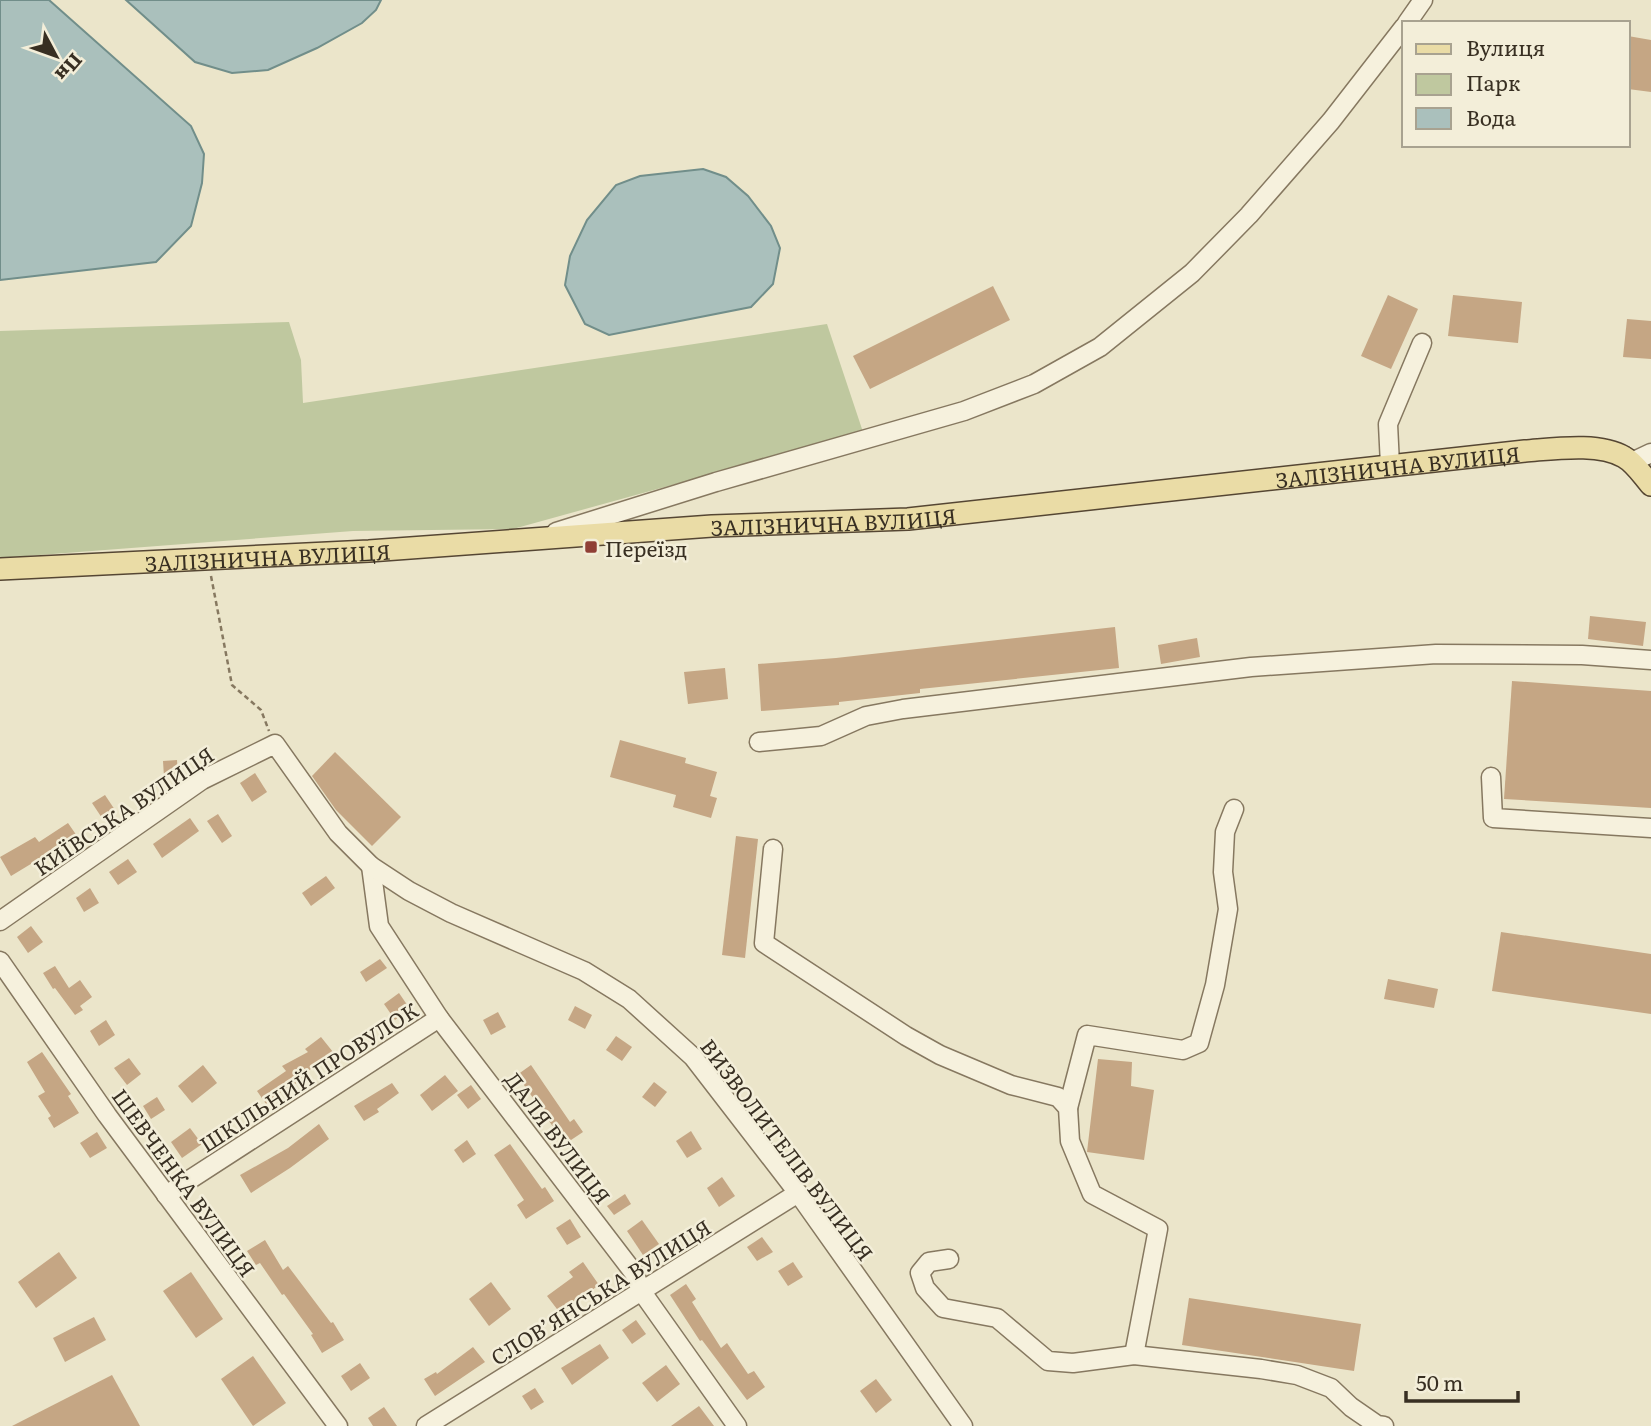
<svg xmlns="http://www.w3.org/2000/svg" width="1651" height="1426" font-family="Literata,serif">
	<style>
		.green { fill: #bfc89f }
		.water { fill: #aac0bc; stroke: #718e8a; stroke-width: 2 }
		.building { fill: #c5a684 }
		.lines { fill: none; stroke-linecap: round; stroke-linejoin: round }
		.minor-casing { stroke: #867860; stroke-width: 21 }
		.major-casing { stroke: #554633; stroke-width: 24 }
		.path { stroke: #867860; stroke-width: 2.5; stroke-dasharray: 5 3.5; stroke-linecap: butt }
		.minor { stroke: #f6f1dd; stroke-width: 18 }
		.major { stroke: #eadca6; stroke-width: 21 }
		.poi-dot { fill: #903f35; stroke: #f3eed9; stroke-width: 2.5 }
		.labels { text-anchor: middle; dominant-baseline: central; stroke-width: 5; stroke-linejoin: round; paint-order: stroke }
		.street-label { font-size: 21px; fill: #382f22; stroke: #f3eed9 }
		.poi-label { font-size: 21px; fill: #382f22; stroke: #f3eed9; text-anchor: start }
	</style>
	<rect width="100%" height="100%" fill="#ebe5ca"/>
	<polygon class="green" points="289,322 301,360 303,403 827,324 863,432 513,529 353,531 0,558 0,331"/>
	<g class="water">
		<polygon points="0,0 49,0 191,126 204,154 202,183 191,226 156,262 0,280"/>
		<polygon points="126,0 381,0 376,10 362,23 317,48 268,70 232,73 195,62"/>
		<polygon points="703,169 726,177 748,196 771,226 780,248 773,284 751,307 609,335 585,324 565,285 570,256 587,220 616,185 640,176"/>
	</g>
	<g class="building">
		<polygon points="1628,36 1651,40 1651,92 1628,89"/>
		<polygon points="993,286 1010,320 870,389 853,356"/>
		<polygon points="1388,295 1418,309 1391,369 1361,356"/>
		<polygon points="1453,295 1522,302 1518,343 1448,336"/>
		<polygon points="1627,319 1651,321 1651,359 1623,357"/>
		<polygon points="1590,616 1646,622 1643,646 1588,639"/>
		<polygon points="1115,627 1119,668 920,689 920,693 839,702 839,705 761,711 758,664 836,658"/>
		<polygon points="1197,638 1200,657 1161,664 1158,645"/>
		<polygon points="725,668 728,699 688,704 684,672"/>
		<polygon points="1512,681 1651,691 1651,808 1504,799"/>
		<polygon points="620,740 686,758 685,763 717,772 710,796 717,798 711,818 673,807 676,795 610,777"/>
		<polygon points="335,752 401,817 372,846 336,810 312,776"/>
		<polygon points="177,760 178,776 164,777 163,761"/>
		<polygon points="255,773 267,792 252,802 240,783"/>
		<polygon points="105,795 115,810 102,818 92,803"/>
		<polygon points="218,814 232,836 222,843 207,821"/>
		<polygon points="190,818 199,831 162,858 153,844"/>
		<polygon points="68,823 77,836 11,876 0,857 35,837 39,842"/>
		<polygon points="736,836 758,839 745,958 722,955"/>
		<polygon points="128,859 137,872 118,885 109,872"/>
		<polygon points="326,876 335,888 311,906 302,893"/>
		<polygon points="90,888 99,903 84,912 76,898"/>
		<polygon points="31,926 43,942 28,953 17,937"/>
		<polygon points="1501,932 1651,954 1651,1014 1492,991"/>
		<polygon points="380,959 387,968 366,982 360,972"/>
		<polygon points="55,966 69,988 80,980 92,997 80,1006 83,1010 75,1015 55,988 53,989 43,973"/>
		<polygon points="1388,979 1438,989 1434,1008 1384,999"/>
		<polygon points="399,993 410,1009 395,1020 384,1004"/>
		<polygon points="575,1006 592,1015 585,1029 568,1020"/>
		<polygon points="498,1012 506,1027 491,1035 483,1020"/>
		<polygon points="106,1020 115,1035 99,1046 90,1031"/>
		<polygon points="616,1036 632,1047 622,1061 606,1050"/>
		<polygon points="321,1037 333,1052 303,1075 305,1078 276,1095 277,1096 266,1104 257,1091 286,1071 282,1066 308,1052 305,1049"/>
		<polygon points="42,1052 71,1094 68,1096 79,1113 54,1128 48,1118 51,1116 38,1096 45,1092 27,1062"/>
		<polygon points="129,1058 141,1074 127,1085 114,1068"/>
		<polygon points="1098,1059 1132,1062 1131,1086 1154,1090 1144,1160 1087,1152"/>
		<polygon points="203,1065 217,1083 192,1103 178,1086"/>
		<polygon points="531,1065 570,1122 574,1119 583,1132 565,1144 517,1075"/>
		<polygon points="445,1075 458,1091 432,1111 420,1095"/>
		<polygon points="654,1082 667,1092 655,1107 642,1097"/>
		<polygon points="392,1083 399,1093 377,1109 379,1112 364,1121 354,1106"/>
		<polygon points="471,1085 481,1099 468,1109 457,1095"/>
		<polygon points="157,1097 165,1110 151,1119 143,1106"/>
		<polygon points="319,1124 329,1139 290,1168 251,1193 240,1175 288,1148"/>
		<polygon points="190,1128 202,1144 182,1158 171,1142"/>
		<polygon points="691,1131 702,1149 687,1158 676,1141"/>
		<polygon points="97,1132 107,1148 90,1158 80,1143"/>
		<polygon points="467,1140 476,1154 463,1163 454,1150"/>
		<polygon points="510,1144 542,1189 545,1187 554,1201 526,1219 517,1205 524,1200 494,1155"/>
		<polygon points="722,1177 735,1196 719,1207 707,1188"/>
		<polygon points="625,1194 631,1204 614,1215 607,1206"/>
		<polygon points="570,1219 581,1237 567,1245 556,1228"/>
		<polygon points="642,1220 659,1244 643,1255 627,1231"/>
		<polygon points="762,1237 773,1252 757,1261 747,1247"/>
		<polygon points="265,1240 283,1270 288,1266 331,1323 333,1322 344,1340 322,1353 311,1335 313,1334 284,1294 282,1295 260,1263 256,1265 247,1251"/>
		<polygon points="59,1252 77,1278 36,1308 18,1282"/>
		<polygon points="583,1262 599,1285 560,1313 547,1296 573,1277 569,1272"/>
		<polygon points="793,1262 803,1277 788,1286 778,1271"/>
		<polygon points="191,1272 223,1319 196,1338 163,1291"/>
		<polygon points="491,1282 511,1309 489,1326 469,1299"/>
		<polygon points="686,1284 696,1299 692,1302 721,1348 727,1343 748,1374 754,1371 765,1387 747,1400 702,1340 700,1341 670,1295"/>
		<polygon points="1189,1298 1361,1324 1354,1371 1182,1345"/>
		<polygon points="94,1317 106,1340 65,1362 53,1338"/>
		<polygon points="636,1320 646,1334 632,1344 622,1330"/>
		<polygon points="600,1344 609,1358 572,1385 561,1368"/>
		<polygon points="473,1347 485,1362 435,1396 424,1379 436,1372 437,1374"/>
		<polygon points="253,1356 286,1403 253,1426 221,1379"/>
		<polygon points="360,1363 370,1378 351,1391 341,1376"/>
		<polygon points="666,1365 680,1384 657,1402 642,1383"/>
		<polygon points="112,1375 140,1426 12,1426"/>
		<polygon points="876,1379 892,1400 876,1413 860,1391"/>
		<polygon points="535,1388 544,1402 531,1410 522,1396"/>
		<polygon points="699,1406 714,1426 671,1426"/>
		<polygon points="384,1407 397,1426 373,1426 368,1418"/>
	</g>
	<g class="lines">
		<defs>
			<g id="minor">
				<polyline points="1407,23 1423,0"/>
				<polyline points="1632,462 1651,453"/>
				<polyline points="1390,465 1388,424 1422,343"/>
				<polyline points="556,532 716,482 964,411 1034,384 1100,347 1192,273 1249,215 1331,121 1404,27"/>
				<polyline points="759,742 821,736 866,716 903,709 1251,667 1436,654 1582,655 1651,660"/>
				<polyline points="1491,777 1493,818 1651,828"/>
				<polyline points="773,849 764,943 906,1036 940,1055 1011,1085 1058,1097 1068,1108 1070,1141 1092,1194 1158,1229 1134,1355"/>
				<polyline points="371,866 379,926 439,1018 634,1273 642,1292 737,1426"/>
				<polyline points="0,921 202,780 275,744 338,833 371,866 409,891 451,913 584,971 629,999 693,1057 798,1193 963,1426"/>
				<polyline points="0,961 107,1115 338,1426"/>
				<polyline points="1068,1108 1087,1035 1183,1050 1199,1043 1215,985 1228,909 1223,872 1225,832 1234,809"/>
				<polyline points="166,1195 439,1018"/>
				<polyline points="949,1259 929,1262 920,1273 925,1288 943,1308 997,1318 1048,1361 1073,1363 1134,1355 1261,1369 1297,1375 1331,1388 1351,1407 1377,1425 1384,1426"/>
				<polyline points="426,1426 798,1193"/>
			</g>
			<g id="major">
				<path id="s1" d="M0,569l369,-18 343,-25 196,-7 617,-68c28,-2 74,-9 99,6 11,6 19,19 27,28"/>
			</g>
		</defs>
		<use href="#minor" class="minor-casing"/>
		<use href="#major" class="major-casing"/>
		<polyline class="path" points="211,576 232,685 261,710 269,731"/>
		<use href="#minor" class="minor"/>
		<use href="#major" class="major"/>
	</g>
	<rect class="poi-dot" x="584" y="540" width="14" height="14" rx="3.5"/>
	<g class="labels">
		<g class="street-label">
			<text stroke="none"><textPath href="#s1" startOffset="1402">ЗАЛІЗНИЧНА ВУЛИЦЯ</textPath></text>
			<text stroke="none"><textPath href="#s1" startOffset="835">ЗАЛІЗНИЧНА ВУЛИЦЯ</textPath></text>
			<text stroke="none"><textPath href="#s1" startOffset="268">ЗАЛІЗНИЧНА ВУЛИЦЯ</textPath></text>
			<text transform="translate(123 810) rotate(-34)">КИЇВСЬКА ВУЛИЦЯ</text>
			<text transform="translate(308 1076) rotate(-33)">ШКІЛЬНИЙ ПРОВУЛОК</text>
			<text transform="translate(559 1137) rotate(53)">ДАЛЯ ВУЛИЦЯ</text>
			<text transform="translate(788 1149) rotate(53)">ВИЗВОЛИТЕЛІВ ВУЛИЦЯ</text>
			<text transform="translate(185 1182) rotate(54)">ШЕВЧЕНКА ВУЛИЦЯ</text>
			<text transform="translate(600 1291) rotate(-32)">СЛОВ’ЯНСЬКА ВУЛИЦЯ</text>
		</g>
		<g class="poi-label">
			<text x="605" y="547">Переїзд</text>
		</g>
	</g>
	<rect x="1402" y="21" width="228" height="126" fill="#f3eed9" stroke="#a8a290" stroke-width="2"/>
	<rect x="1416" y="44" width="35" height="10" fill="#eadca6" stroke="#a8a290" stroke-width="2"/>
	<text x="1466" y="56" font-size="21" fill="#382f22">Вулиця</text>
	<rect x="1416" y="74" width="35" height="21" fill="#bfc89f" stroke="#a8a290" stroke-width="2"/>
	<text x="1466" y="91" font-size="21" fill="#382f22">Парк</text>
	<rect x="1416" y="108" width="35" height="21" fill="#aac0bc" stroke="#a8a290" stroke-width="2"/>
	<text x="1466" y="126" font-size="21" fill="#382f22">Вода</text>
	<g transform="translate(56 56) rotate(131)" stroke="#f3eed9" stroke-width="5" paint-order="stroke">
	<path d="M0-5L12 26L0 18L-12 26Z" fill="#382f22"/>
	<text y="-10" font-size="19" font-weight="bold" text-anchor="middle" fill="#382f22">Пн</text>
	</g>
	<path d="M1406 1391v10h112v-10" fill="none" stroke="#382f22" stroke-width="3.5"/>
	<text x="1416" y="1391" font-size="21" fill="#382f22" stroke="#f3eed9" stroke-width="5" paint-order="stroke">50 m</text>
</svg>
